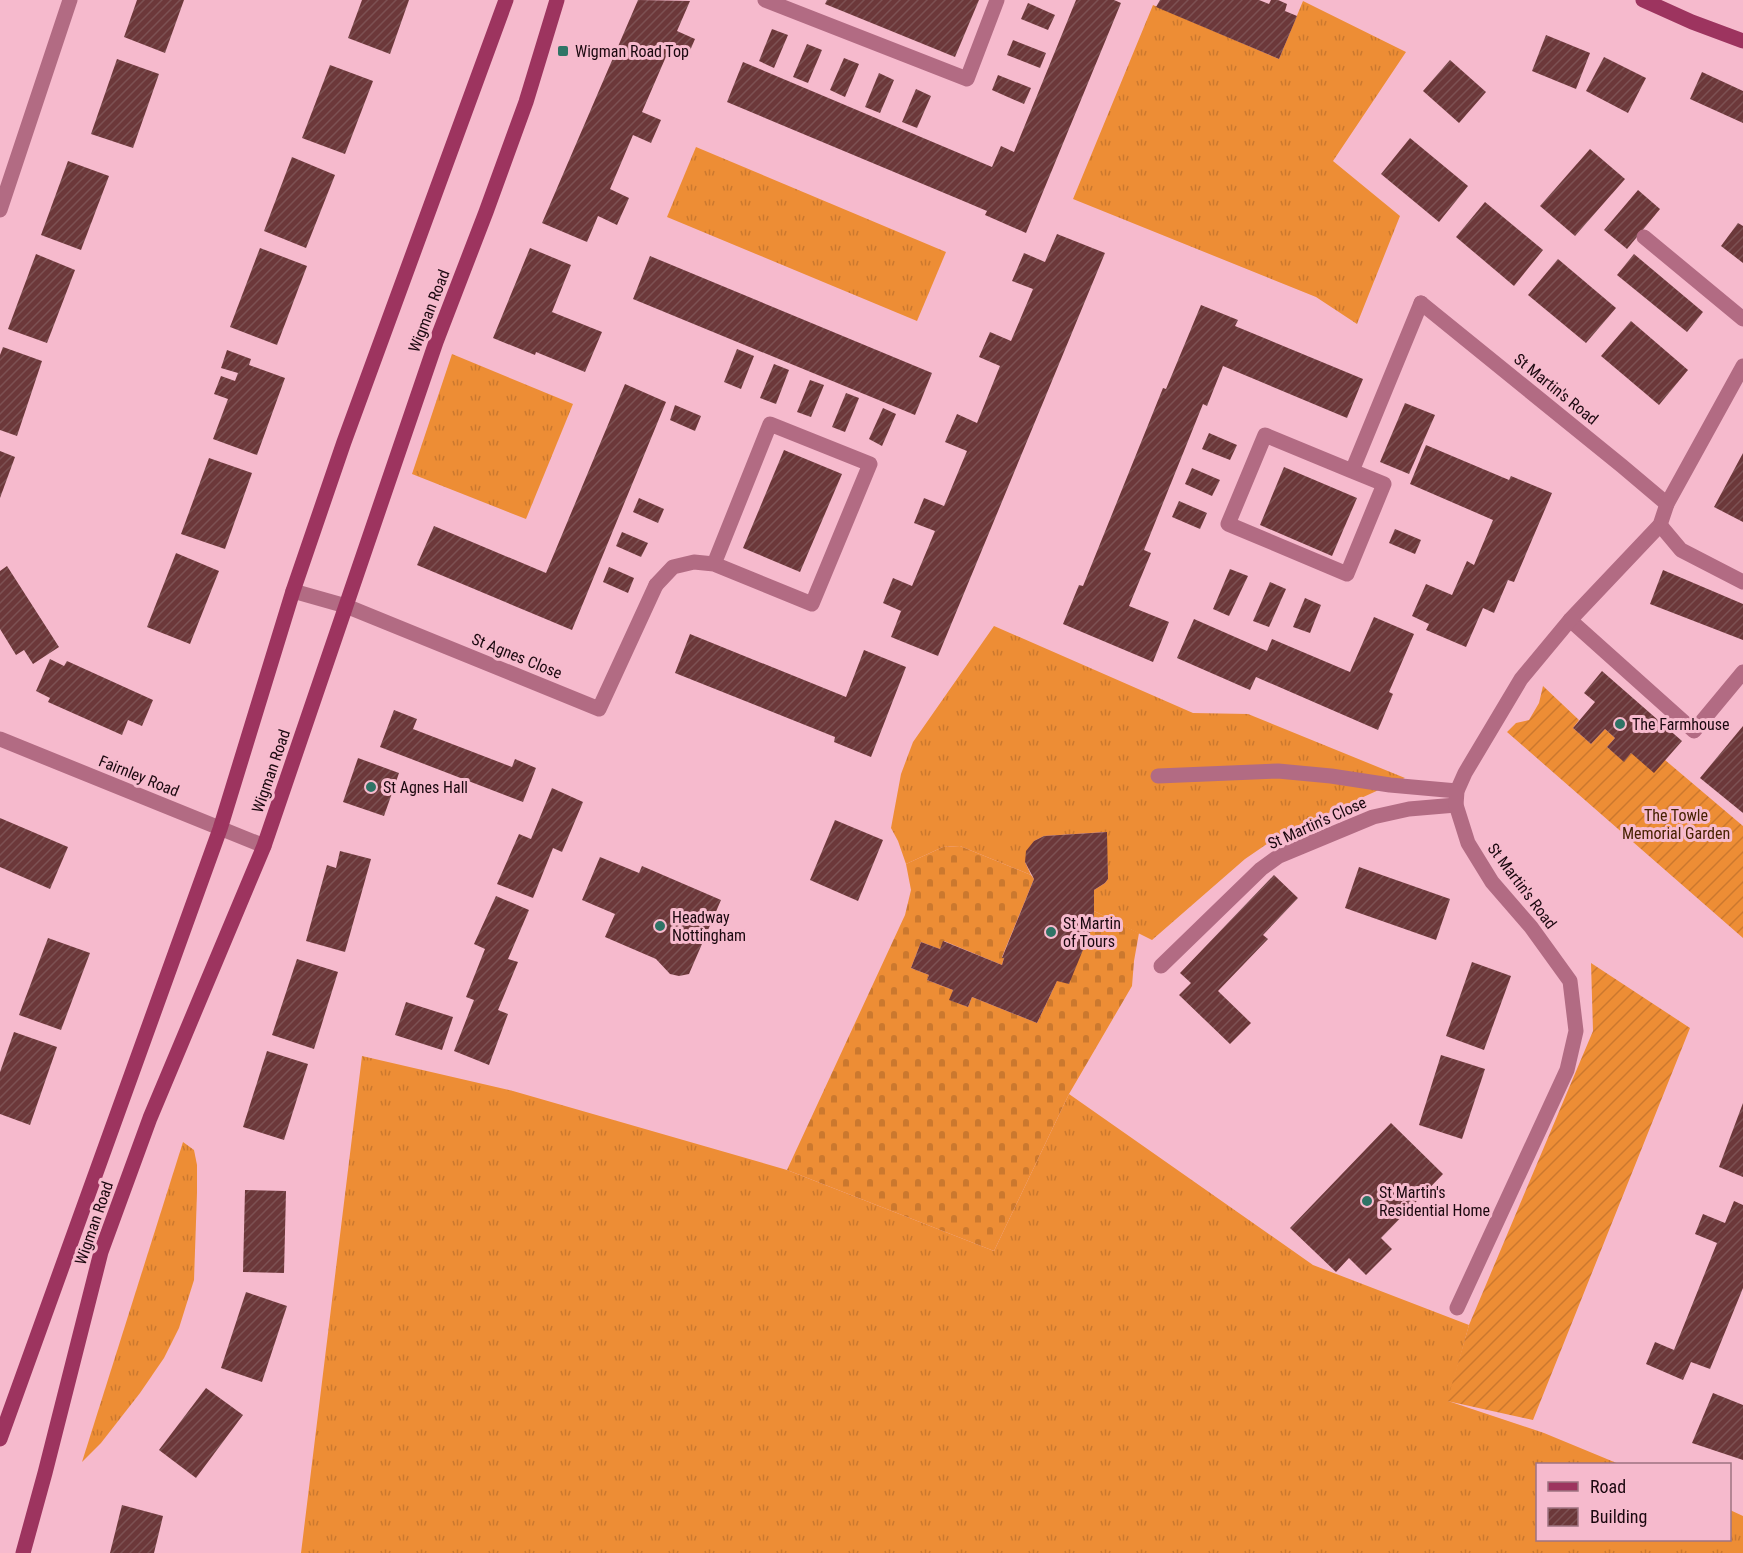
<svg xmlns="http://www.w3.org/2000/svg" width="1743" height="1553" font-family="'Roboto Condensed',sans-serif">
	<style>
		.grass { fill: url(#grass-tufts) }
		.cemetery { fill: url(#cemetery-stones) }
		.garden { fill: url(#garden-furrows) }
		.building { fill: url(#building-hatch) }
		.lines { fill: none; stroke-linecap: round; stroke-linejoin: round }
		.lane { stroke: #b26b83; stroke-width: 15 }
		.street { stroke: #b26b83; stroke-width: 15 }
		.secondary { stroke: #9d345f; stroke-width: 15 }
		.poi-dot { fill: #2f7466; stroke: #f6bacd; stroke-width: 2 }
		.labels { text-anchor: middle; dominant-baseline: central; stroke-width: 6; stroke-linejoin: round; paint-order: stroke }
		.poi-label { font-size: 16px; fill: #1b080f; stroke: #f6bacd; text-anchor: start }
		.street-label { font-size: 16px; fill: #1b080f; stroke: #f6bacd }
		.park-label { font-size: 16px; fill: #462100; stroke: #f6bacd }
	</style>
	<defs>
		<pattern id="grass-tufts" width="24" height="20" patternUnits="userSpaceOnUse" patternTransform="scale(1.5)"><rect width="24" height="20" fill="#ed8d35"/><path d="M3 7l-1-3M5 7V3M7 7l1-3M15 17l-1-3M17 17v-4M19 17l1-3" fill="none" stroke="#cb782e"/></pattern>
		<pattern id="cemetery-stones" width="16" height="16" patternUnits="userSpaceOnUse" patternTransform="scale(1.5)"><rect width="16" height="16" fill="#ed8d35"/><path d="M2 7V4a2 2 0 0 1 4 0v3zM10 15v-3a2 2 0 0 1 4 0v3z" fill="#cb782e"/></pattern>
		<pattern id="garden-furrows" width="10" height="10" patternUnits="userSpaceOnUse" patternTransform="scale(1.5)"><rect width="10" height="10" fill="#ed8d35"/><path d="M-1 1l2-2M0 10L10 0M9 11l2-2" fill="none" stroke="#cb782e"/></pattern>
		<pattern id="building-hatch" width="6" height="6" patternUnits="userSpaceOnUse" patternTransform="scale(1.5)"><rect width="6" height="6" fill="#6c383a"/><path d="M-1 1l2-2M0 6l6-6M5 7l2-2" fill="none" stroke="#7c5153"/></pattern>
	</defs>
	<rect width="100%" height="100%" fill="#f6bacd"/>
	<g class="grass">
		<polygon points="1303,1 1406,52 1333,161 1400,216 1357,324 1316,297 1073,199 1153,5 1279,59"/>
		<polygon points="696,147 946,252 917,321 667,217"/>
		<polygon points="452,354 573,404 526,519 412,474"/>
		<polygon points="994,626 1193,713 1248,714 1405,778 1280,835 1245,859 1152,940 1094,911 1094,890 1105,883 1108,879 1106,832 1044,836 1034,841 1025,862 1031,875 960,846 943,847 906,864 898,841 891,828 901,774 913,742"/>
		<polygon points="362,1056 513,1091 787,1170 994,1251 1069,1094 1313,1265 1469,1325 1448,1401 1544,1433 1619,1464 1538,1464 1538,1540 1730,1540 1730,1510 1743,1516 1743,1553 301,1553"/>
		<polygon points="183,1142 194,1150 197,1165 197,1193 194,1280 179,1328 164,1358 140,1393 101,1443 82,1462"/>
	</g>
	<polygon class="cemetery" points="960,846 1031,875 1034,879 1002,957 1004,958 1002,965 944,941 940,949 921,942 911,968 929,975 927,980 953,990 950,1000 968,1007 972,997 1037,1023 1057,981 1093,923 1094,911 1139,933 1134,961 1132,986 1069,1094 994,1251 787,1170 905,915 911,890 906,864 943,847"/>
	<g class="garden">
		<polygon points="1543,686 1579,720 1573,728 1591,744 1605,729 1615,738 1607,747 1624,761 1631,753 1665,760 1743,826 1743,938 1507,732 1516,723 1529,720 1539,703"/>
		<polygon points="1591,963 1690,1028 1533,1420 1447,1401 1469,1325 1593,1031"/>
	</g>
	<g class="building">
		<polygon points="137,0 184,0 165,53 124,37"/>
		<polygon points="362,0 409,0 390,54 348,38"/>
		<polygon points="638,0 690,1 677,31 695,39 686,60 668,52 642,112 661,120 651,143 633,135 610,189 629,198 617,225 598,216 587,242 542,223"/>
		<polygon points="827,0 979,0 955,57 825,4"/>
		<polygon points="1076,0 1114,0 1121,3 1026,233 985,215 987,211 961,200 727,102 743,62 992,167 1001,146 1014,152"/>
		<polygon points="1160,0 1259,0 1269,4 1271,0 1278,0 1287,4 1285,11 1297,16 1279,59 1156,7"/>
		<polygon points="1028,3 1055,15 1048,30 1021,19"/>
		<polygon points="772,29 788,35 774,68 759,61"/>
		<polygon points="1546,35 1590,53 1576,89 1532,71"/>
		<polygon points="1013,40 1046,53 1040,68 1007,55"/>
		<polygon points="807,44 822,50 808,83 793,77"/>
		<polygon points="1604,57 1646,78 1628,113 1586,91"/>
		<polygon points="844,58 859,64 845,97 830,90"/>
		<polygon points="117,59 159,74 133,148 91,134"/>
		<polygon points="1450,60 1486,92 1459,123 1423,91"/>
		<polygon points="330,65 373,81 345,154 302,138"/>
		<polygon points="1702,72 1743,91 1743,123 1690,99"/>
		<polygon points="879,73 894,80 880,113 865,107"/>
		<polygon points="998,75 1031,88 1024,104 992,90"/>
		<polygon points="916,89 931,96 917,128 902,122"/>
		<polygon points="1410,138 1468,186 1439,222 1381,174"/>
		<polygon points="1590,149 1625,179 1575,236 1540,206"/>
		<polygon points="292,157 335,175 306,248 264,231"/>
		<polygon points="68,161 109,176 81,250 41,235"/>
		<polygon points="1638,190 1660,209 1627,249 1604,230"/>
		<polygon points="1485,202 1543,250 1514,286 1456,237"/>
		<polygon points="1738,223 1743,226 1743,263 1721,246"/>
		<polygon points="1057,234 1105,253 938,656 891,637 901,611 883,603 893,578 912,586 935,531 914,523 924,498 944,506 967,451 945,442 957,414 977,423 1000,366 979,357 990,332 1011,341 1033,289 1012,281 1024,253 1045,262"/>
		<polygon points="260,248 307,266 277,345 230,327"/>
		<polygon points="530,248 571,265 552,312 602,332 585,372 536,352 535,355 493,338"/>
		<polygon points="36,254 75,270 47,343 8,329"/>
		<polygon points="1634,254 1703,312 1687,332 1617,275"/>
		<polygon points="650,256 932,373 915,415 633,299"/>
		<polygon points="1558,259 1616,308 1586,343 1528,295"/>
		<polygon points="1201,305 1238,320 1235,326 1363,379 1347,418 1223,366 1207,406 1203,404 1144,550 1151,553 1129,606 1169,622 1153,662 1063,624 1079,585 1083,586 1163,388 1166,389"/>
		<polygon points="1631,321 1688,370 1659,405 1601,356"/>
		<polygon points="3,347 42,361 17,436 0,430 0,355"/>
		<polygon points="737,349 754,356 741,389 724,382"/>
		<polygon points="227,350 251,359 249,365 285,378 257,455 213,439 228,399 214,394 221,376 235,381 238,373 221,368"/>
		<polygon points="774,364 789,370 776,404 760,398"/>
		<polygon points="810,380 824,385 811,417 797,412"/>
		<polygon points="625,384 666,402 572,630 417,565 434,526 546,573"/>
		<polygon points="846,393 859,398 845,432 832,427"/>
		<polygon points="1405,403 1435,415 1409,474 1380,462"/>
		<polygon points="675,405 701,416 695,431 670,420"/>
		<polygon points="883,408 896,414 882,446 869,439"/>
		<polygon points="1209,433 1237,445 1230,460 1202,449"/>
		<polygon points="1426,445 1509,480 1511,476 1552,493 1514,582 1508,580 1494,613 1483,608 1466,647 1426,630 1429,624 1412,616 1426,584 1452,595 1467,561 1474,565 1493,520 1410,484"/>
		<polygon points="784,450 842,474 800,572 743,548"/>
		<polygon points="0,451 15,457 0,498"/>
		<polygon points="1743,453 1743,522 1714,507"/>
		<polygon points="209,458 252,473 225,549 181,534"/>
		<polygon points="1284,467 1357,498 1332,556 1260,525"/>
		<polygon points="1192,468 1220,480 1212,496 1185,484"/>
		<polygon points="639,498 664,509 658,523 633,512"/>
		<polygon points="1179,501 1207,513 1200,529 1172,517"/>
		<polygon points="1395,529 1421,540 1415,554 1389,543"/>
		<polygon points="622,532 648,543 641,557 616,546"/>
		<polygon points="176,553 219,571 190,644 147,627"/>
		<polygon points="7,566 59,647 33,664 24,650 16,655 0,629 0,571"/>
		<polygon points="609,567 634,578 628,593 603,582"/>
		<polygon points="1230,569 1248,576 1229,616 1213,609"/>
		<polygon points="1663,570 1743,604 1743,640 1650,604"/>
		<polygon points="1270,582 1286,589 1269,627 1253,621"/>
		<polygon points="1305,598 1321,605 1310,633 1293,627"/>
		<polygon points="1374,617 1414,634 1389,692 1393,694 1378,730 1256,677 1250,690 1177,658 1194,619 1267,651 1272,639 1350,672"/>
		<polygon points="690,634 846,697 864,650 906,667 871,757 834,742 835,737 675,673"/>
		<polygon points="50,659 64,666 67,661 153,700 142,726 128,720 122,735 48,702 50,698 36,691"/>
		<polygon points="1602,671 1682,741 1654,773 1631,753 1624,762 1607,747 1615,738 1605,729 1591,744 1573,728 1595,702 1584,693"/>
		<polygon points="394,710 417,719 413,729 512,767 515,759 536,768 523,802 380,747"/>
		<polygon points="1743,726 1743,813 1700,778"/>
		<polygon points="358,758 399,773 384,816 343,802"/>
		<polygon points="552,788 583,802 562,852 553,848 533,898 497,884 519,834 531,839"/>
		<polygon points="0,818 68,847 50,889 0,867"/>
		<polygon points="835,820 883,840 858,901 810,880"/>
		<polygon points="1107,832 1108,879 1105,883 1094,890 1094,923 1069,984 1057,981 1037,1023 972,997 968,1007 949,1000 953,990 927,980 929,975 911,968 921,942 940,949 943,941 1002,965 1004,958 1002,958 1034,879 1025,862 1026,851 1034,841 1044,836"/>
		<polygon points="340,851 371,859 345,952 306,941 327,865 336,868"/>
		<polygon points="600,857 639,873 642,866 721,900 689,974 679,976 670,974 656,959 605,937 615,914 582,900"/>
		<polygon points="1359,867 1450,899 1436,940 1345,908"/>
		<polygon points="1274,875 1298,898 1263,935 1268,939 1218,991 1251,1023 1230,1044 1179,995 1191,983 1180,973"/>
		<polygon points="496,896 529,910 508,959 518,962 498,1010 508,1014 489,1065 454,1051 474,1000 466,997 485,949 474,944"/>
		<polygon points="48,938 90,953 61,1030 19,1015"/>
		<polygon points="297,959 338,972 314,1049 272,1035"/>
		<polygon points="1472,962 1511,976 1484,1050 1446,1036"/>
		<polygon points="406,1002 453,1017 442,1050 395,1035"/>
		<polygon points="14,1032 57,1047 30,1125 0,1114 0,1072"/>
		<polygon points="267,1051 308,1064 284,1140 243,1127"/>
		<polygon points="1441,1055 1485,1069 1462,1139 1419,1125"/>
		<polygon points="1743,1103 1743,1177 1719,1167"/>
		<polygon points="1391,1123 1443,1174 1381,1238 1392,1249 1366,1275 1349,1258 1336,1272 1290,1228"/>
		<polygon points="245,1190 286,1191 284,1273 243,1272"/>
		<polygon points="1734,1201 1743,1205 1743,1288 1710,1369 1691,1362 1683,1380 1646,1364 1655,1342 1674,1350 1717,1243 1695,1234 1703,1214 1725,1223"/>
		<polygon points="246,1292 287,1306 262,1382 221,1368"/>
		<polygon points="206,1388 243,1415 196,1478 159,1450"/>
		<polygon points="1713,1393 1743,1405 1743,1460 1692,1443"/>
		<polygon points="122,1505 163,1516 154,1553 110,1553"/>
	</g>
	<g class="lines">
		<g class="lane">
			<polyline points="765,0 967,79 997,0"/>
			<polyline points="1644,237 1743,319"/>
			<polyline points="1352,471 1265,435 1228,524 1347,574 1384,484 1352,471 1421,303"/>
			<polyline points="656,585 673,567 694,562 714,564 812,604 870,464 770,424 714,564"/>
			<polyline points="1570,620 1694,731 1743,672"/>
			<polyline points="1158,776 1278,771 1331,776 1390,785 1457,791"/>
		</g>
		<g class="street">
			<polyline points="0,210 70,0"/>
			<polyline points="1421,303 1622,466 1667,504"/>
			<polyline points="1660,525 1681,550 1743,582"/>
			<polyline points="293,591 346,606 599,709 656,585"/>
			<polyline points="0,739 264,846"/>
			<polyline points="1161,966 1261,869 1279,856 1373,817 1409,809 1456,805"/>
			<polyline points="1457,1308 1567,1070 1576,1031 1570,981 1531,927 1492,882 1468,843 1456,805 1457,791 1465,773 1521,679 1570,620 1660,525 1667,504 1743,366"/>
		</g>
		<g class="secondary">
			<polyline points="1643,0 1692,22 1743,41"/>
			<polyline points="0,1439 220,829 293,591 344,442 506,0"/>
			<polyline points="23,1553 45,1473 101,1252 150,1118 264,846 436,342 486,212 526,102 557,0"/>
		</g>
	</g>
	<g class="poi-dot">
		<rect x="557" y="45" width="12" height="12" rx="3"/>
		<circle cx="1620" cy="724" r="6"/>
		<circle cx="371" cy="787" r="6"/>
		<circle cx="660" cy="926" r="6"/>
		<circle cx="1051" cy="932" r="6"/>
		<circle cx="1367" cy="1201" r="6"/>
	</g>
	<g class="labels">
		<g class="poi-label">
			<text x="575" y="51">Wigman Road Top</text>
			<text x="1632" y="724">The Farmhouse</text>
			<text x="383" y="787">St Agnes Hall</text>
			<text x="672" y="917">Headway<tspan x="672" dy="18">Nottingham</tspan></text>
			<text x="1063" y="923">St Martin<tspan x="1063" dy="18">of Tours</tspan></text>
			<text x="1379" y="1192">St Martin's<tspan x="1379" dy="18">Residential Home</tspan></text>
		</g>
		<g class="street-label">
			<text transform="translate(429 311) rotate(-69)">Wigman Road</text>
			<text transform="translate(1556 389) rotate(39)">St Martin's Road</text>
			<text transform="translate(517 656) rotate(22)">St Agnes Close</text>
			<text transform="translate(271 771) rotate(-71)">Wigman Road</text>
			<text transform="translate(139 776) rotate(22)">Fairnley Road</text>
			<text transform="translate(1317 823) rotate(-24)">St Martin's Close</text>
			<text transform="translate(1522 886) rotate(53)">St Martin's Road</text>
			<text transform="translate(94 1223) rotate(-71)">Wigman Road</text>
		</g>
		<g class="park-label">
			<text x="1676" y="815">The Towle<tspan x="1676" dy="18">Memorial Garden</tspan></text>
		</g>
	</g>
	<rect x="1536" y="1463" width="195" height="78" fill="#f6bacd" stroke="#9e7381" stroke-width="1.5"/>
	<rect x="1548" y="1482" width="30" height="9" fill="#9d345f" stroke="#9e7381" stroke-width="1.5"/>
	<text x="1590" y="1493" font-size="18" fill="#1b080f">Road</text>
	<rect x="1548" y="1508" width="30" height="18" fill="url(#building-hatch)" stroke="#9e7381" stroke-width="1.5"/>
	<text x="1590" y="1523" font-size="18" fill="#1b080f">Building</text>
</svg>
